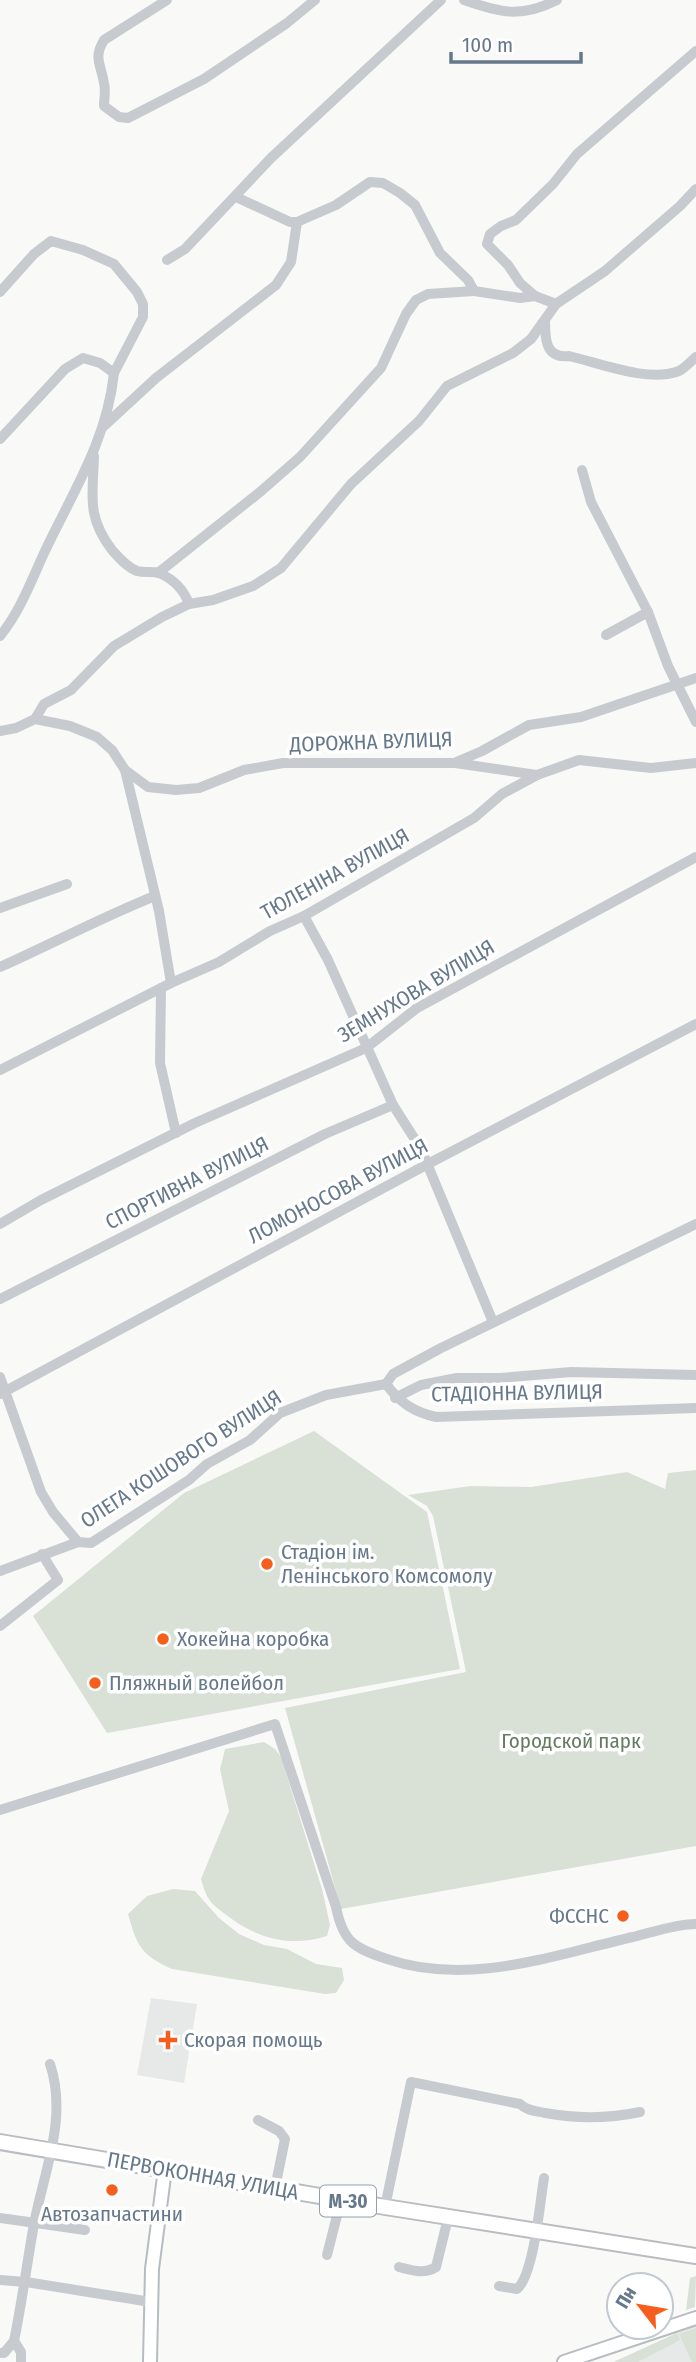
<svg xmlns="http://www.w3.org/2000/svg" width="696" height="2362" font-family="'Fira Sans Condensed',sans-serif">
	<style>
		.built { fill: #e7e9e8 }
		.green { fill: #d9e0d6 }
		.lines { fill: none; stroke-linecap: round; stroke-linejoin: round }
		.major-casing { stroke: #b7bcc1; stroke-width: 16 }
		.highway-casing { stroke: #b9bdc1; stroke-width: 18 }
		.minor { stroke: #c7cbcf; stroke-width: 10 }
		.major { stroke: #fff; stroke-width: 12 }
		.highway { stroke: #fff; stroke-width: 14 }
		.poi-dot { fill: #f55e1c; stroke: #fff; stroke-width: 2.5 }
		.labels { text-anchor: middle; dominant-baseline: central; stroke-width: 7; stroke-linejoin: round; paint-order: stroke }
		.shield { fill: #fff; stroke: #94a0ae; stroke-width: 2 }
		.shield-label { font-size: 19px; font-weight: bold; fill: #66788b }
		.street-label { font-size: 21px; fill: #66788b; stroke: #fff }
		.poi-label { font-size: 21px; fill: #66788b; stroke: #fff; text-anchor: start }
		.park-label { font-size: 21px; fill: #657c61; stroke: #fff }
	</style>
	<rect width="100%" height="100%" fill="#f9faf7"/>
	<g class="built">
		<polygon points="151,1998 197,2004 184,2083 137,2075"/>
		<polygon points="696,2326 696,2362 613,2362 677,2333"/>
	</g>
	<g class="green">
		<polygon points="314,1431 427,1512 460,1669 107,1733 33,1616 184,1493"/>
		<polygon points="696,1470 696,1846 341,1909 285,1708 466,1672 433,1516 427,1506 408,1495 470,1486 531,1487 627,1472 665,1489 668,1473"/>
		<path d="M264,1742l11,7 6,8 41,132 8,36 -3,11c-37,12 -72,2 -102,-22 -5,-4 -13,-9 -16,-15 -4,-5 -6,-14 -8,-20l28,-68 -9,-42 5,-20z"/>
		<path d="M173,1889l22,2 24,27 20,16 25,11 23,4 29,15 26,4 2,12 -8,13 -11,1 -153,-25c-31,-14 -35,-23 -44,-55l19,-18z"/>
		<polygon points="696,2276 695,2307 686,2310 690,2278"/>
		<polygon points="696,2328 696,2362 692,2362 679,2334"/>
		<polygon points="677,2333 680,2340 638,2362 614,2362"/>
	</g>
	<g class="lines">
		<defs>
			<g id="major">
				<polyline points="150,2362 152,2269 165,2169"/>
				<polyline points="564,2362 696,2318"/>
			</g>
			<polyline id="highway" points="0,2142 385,2207 696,2256"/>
		</defs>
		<use href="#major" class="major-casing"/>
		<use href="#highway" class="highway-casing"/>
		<g class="minor">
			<path d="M167,0l-63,40c-11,18 -3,24 0,43 2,7 0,16 0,23l15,11 9,1 76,-39 83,-56 28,-23"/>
			<path d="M464,0c37,13 57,18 93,0"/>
			<polyline points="236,197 290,222 297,222 336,205 370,182 383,183 400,193 415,205 440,253 468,280 474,291 520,298 535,296 556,304"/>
			<polyline points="167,260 185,249 271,158 441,0"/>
			<polyline points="0,292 34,254 51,241 83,250 114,264 137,292 143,304 143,317 114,373 100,363 83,358 65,369 0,439"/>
			<polyline points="535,296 520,283 508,265 487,244 490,234 501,226 516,220 553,184 577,154 696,51"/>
			<path d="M545,320c0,18 0,39 24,36 30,7 80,27 110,15 6,-3 12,-10 17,-14"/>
			<polyline points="104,426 156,378 276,285 291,262 297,222"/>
			<path d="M94,456c-1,39 -8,60 18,94 7,8 15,17 25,21 7,2 15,0 22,2 14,6 25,17 30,31"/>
			<polyline points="582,470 591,502 648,612 668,666 696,722"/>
			<polyline points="158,573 260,492 300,457 381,368 406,314 416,300 428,294 474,291"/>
			<polyline points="606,635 648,612"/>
			<path d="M0,636c20,-24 32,-57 45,-85 28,-59 62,-111 69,-178"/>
			<polyline points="35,719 44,704 71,690 114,646 162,617 189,604 213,600 253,586 281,568 351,484 419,421 447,386 513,353 531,339 556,304 605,271 680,206 696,189"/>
			<polyline points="0,731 16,728 35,719 70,726 97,737 112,750 125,770 159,911 171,983"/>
			<polyline points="455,763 537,775"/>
			<polyline points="125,770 148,787 176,790 199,788 244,770 283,763 454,763 482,751 529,725 581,717 696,678"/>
			<polyline points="0,908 67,884"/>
			<polyline points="304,916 328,960 393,1105 421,1149 493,1322"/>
			<path d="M0,967c52,-23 102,-50 155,-71"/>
			<polyline points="161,988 160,1063 176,1133"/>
			<polyline points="0,1070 171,983 219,962 270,931 304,916 474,818 502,794 537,775 579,760 651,768 696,763"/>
			<polyline points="0,1224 41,1200 195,1123 366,1048 417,1008 696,857"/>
			<path d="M696,1224l-255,124 -48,26 -7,10c14,19 28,28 50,33l260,-9"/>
			<polyline points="0,1299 325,1134 393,1105"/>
			<polyline points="0,1377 41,1492 53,1512 78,1542"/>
			<polyline points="0,1394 426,1165 696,1024"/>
			<polyline points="395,1398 421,1385 457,1378 500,1378 571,1372 696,1375"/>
			<polyline points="0,1571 78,1542 91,1543 189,1480 207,1464 250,1440 280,1413 326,1395 386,1384"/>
			<polyline points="0,1626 58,1580 42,1554"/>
			<path d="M0,1810l275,-86 61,183c7,35 18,41 51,52 82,28 166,-4 246,-22 20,-5 43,-13 63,-13"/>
			<polyline points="258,2120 279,2131 285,2139 275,2188"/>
			<path d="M385,2207l26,-125 109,22c7,7 16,7 25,9 33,6 62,6 95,-1"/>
			<polyline points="0,2218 85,2230"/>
			<polyline points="327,2255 341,2200"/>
			<path d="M399,2267c12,3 25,8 37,0l12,-49"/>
			<polyline points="0,2280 26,2282 151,2302"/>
			<path d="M499,2286l18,3c17,-14 23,-88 27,-111"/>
			<polyline points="0,2353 4,2353 14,2341"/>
			<path d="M21,2362v-10l-7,-11c8,-39 13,-78 20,-117 10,-53 34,-106 16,-160"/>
		</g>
		<use href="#major" class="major"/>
		<use href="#highway" class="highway"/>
	</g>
	<g class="poi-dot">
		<circle cx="267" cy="1564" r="7"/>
		<circle cx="163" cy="1639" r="7"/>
		<circle cx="95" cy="1683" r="7"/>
		<circle cx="623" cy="1916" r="7"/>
		<path d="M164.5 2029.5h7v7h7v7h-7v7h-7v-7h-7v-7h7z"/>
		<circle cx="112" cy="2190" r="7"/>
	</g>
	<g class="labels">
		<rect class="shield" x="320" y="2185.5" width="56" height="31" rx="5"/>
		<g class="shield-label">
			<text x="348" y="2201">М-30</text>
		</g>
		<g class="street-label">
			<text transform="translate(371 742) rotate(-2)">ДОРОЖНА ВУЛИЦЯ</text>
			<text transform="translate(335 874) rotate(-29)">ТЮЛЕНІНА ВУЛИЦЯ</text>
			<text transform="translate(416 991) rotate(-31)">ЗЕМНУХОВА ВУЛИЦЯ</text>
			<text transform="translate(187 1183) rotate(-27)">СПОРТИВНА ВУЛИЦЯ</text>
			<text transform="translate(338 1191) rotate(-28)">ЛОМОНОСОВА ВУЛИЦЯ</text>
			<text transform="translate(517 1393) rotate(-1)">СТАДІОННА ВУЛИЦЯ</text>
			<text transform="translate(181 1459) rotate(-33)">ОЛЕГА КОШОВОГО ВУЛИЦЯ</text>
			<text transform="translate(203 2176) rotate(10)">ПЕРВОКОННАЯ УЛИЦА</text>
		</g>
		<g class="poi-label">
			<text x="281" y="1552">Стадіон ім.<tspan x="281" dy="24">Ленінського Комсомолу</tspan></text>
			<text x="177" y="1639">Хокейна коробка</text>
			<text x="109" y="1683">Пляжный волейбол</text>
			<text x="609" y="1916" text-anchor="end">ФССНС</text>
			<text x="184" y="2040">Скорая помощь</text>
			<text x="112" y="2214" text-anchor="middle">Автозапчастини</text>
		</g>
		<g class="park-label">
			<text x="571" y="1741">Городской парк</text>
		</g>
	</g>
	<g transform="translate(640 2306) rotate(301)"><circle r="33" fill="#ffffff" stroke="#c2c9d1" stroke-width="2"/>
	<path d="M0-5L12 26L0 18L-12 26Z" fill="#f55e1c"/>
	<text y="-10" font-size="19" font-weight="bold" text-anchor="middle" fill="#66788b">Пн</text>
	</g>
	<path d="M451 52v10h130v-10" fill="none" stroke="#66788b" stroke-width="3.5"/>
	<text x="462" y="52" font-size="21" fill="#66788b" stroke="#ffffff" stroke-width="5" paint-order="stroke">100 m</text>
</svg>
